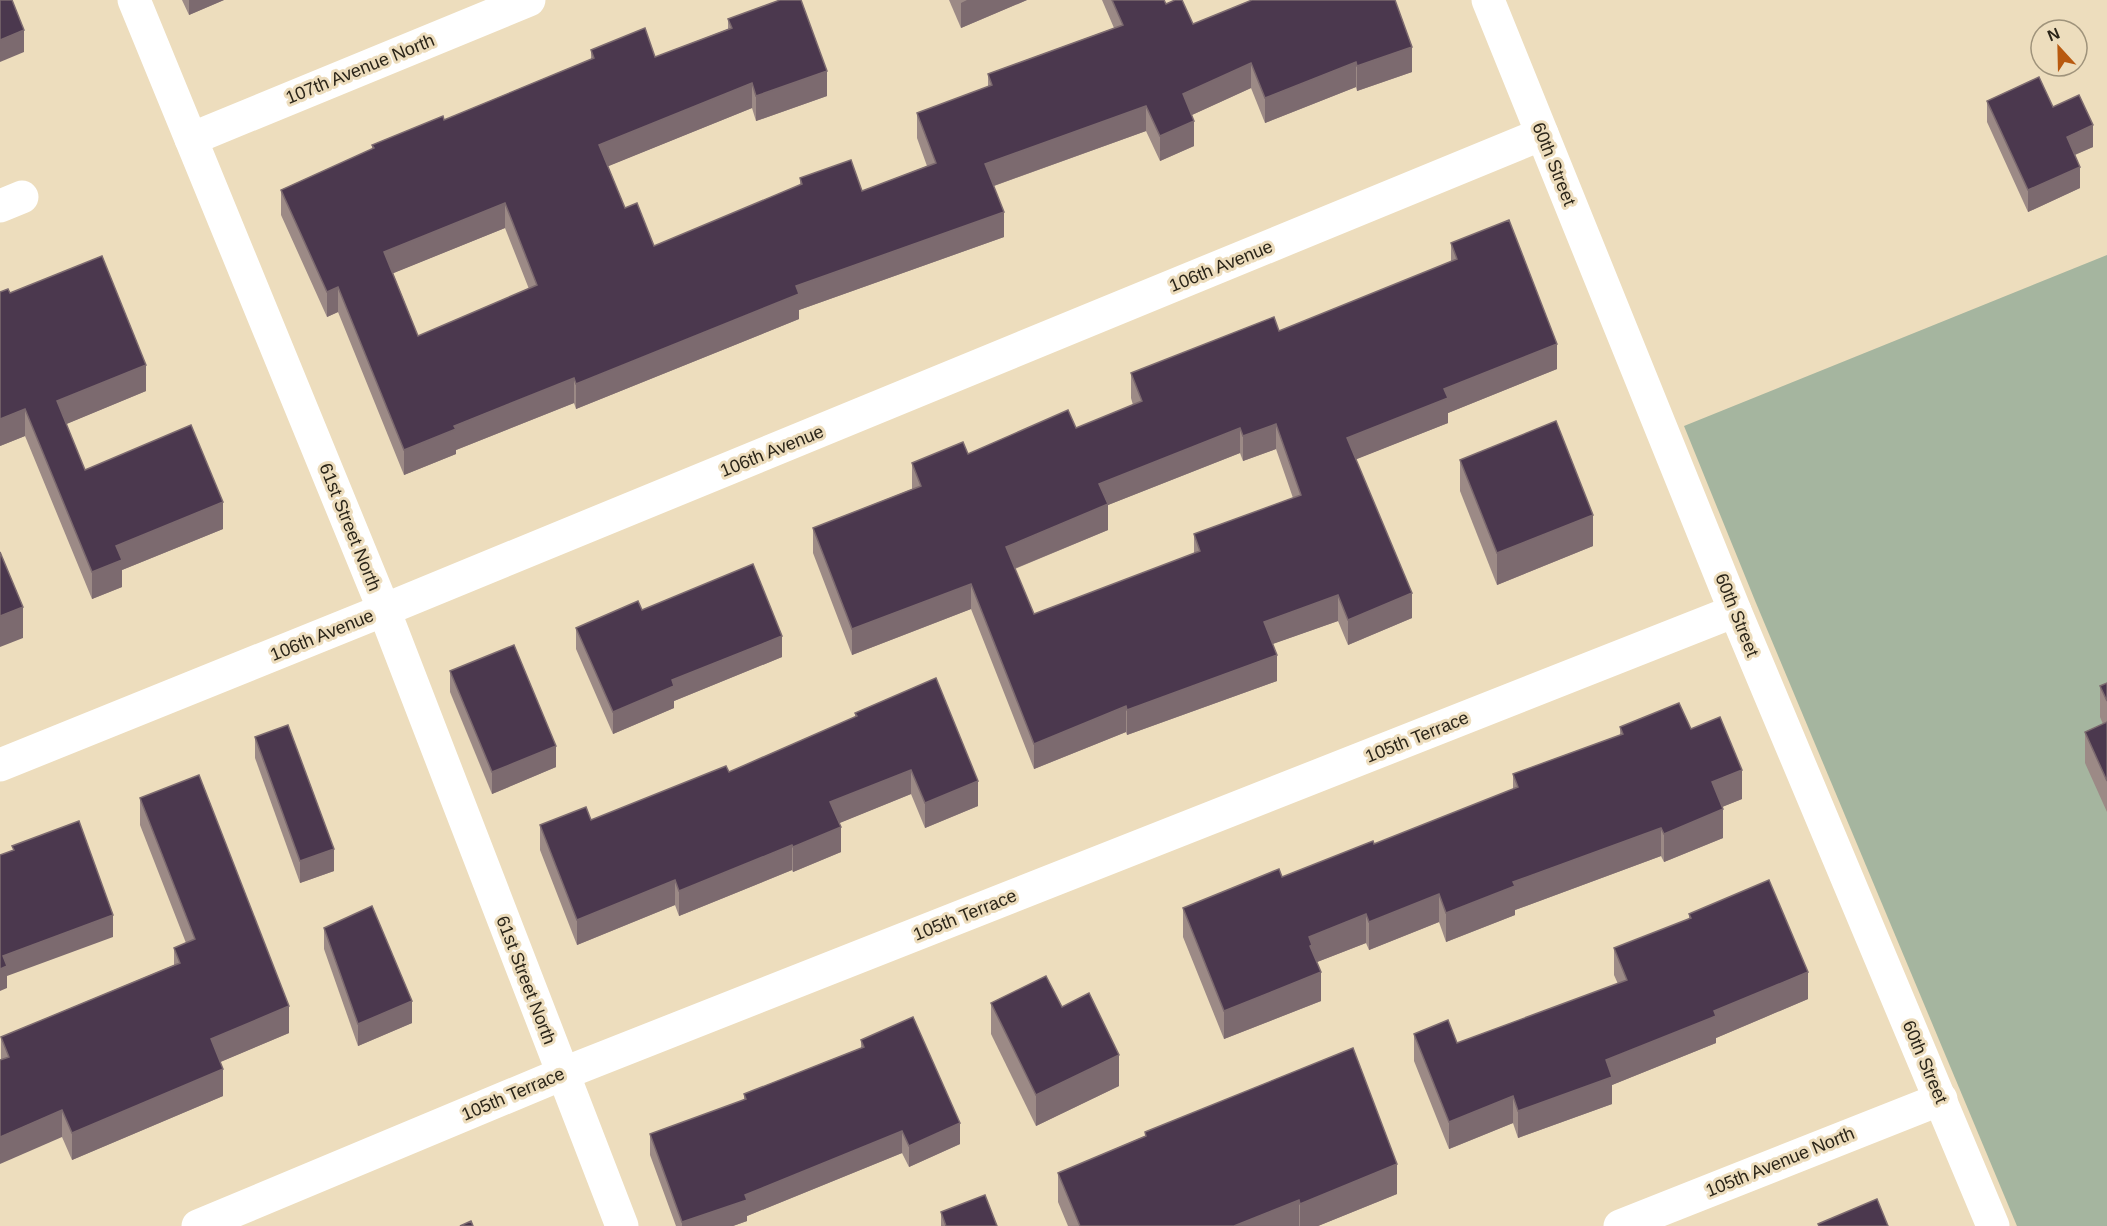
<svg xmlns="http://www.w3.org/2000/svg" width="2107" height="1226" font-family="Arial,sans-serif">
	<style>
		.green { fill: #a5b59f }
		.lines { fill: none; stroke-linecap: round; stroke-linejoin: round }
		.street { stroke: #fff; stroke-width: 33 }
		.secondary { stroke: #fff; stroke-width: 33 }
		.wall { fill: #9c8a86; fill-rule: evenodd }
		.shaded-wall { fill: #7c6a6f }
		.building { fill: #4b384e; stroke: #7c6a6f; stroke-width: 1.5; fill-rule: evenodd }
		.labels { text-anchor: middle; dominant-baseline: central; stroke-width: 6; stroke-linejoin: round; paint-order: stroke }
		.street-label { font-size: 18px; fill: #2b2519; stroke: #edddbd }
	</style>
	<rect width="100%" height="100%" fill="#edddbd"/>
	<polygon class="green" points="2107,255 2107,1226 2017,1226 1756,603 1684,426"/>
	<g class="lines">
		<g class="street">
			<polyline points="134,0 384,610 622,1226"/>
			<polyline points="191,139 529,0"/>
			<polyline points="0,206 22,197"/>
			<polyline points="0,765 384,610 1542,134"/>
			<polyline points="198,1226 562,1074 1735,611"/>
			<polyline points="1620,1226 1941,1099"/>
		</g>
		<polyline class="secondary" points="1488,0 1735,611 1993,1226"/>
	</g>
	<g class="wall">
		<polygon points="182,0 224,0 189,15"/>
		<polygon points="949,0 1027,0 961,28"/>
		<path d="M1102,0h62l2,4 27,20 219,48 -55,19 -1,-4 -91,36 -14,-35 -59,27 2,31 -34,15 -14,-30 -152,55 10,51 -205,73v9l-223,90 -2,-6 -118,47v4l-52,21 -66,-163 -11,5 -46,-102v-25l91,-41v-4l72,-25 147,-61v-9l64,7 73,-28v-10l99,77 -71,25 -4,-13 -144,58 17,42 29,38 146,-61v-7l62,13 65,-25 -10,-28v-25l71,-26v-13l126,-46zM505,228l24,61 -111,47 -25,-63z"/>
		<polygon points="1987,101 2093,147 2075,155 2080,188 2028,212 1987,122"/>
		<path d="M1451,243l106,126 -109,44v10l-92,36 56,159 -64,27 -10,-24 -66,23 5,37 -150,54 -1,-3 -92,37 -63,-160 -119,46 -39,-102v-25l99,-39v-26l56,-9 108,-26 57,-23 -2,-7v-25l148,-42 172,-69zM1276,449l17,49 -99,36v20l-160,60 -19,-45 93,-39v-25l132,-52 3,8z"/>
		<polygon points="0,292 10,293 146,391 66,424 85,470 223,529 122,570 122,587 92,599 25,436 0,446"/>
		<polygon points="1460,460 1593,546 1497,585 1460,491"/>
		<polygon points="642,610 782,657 674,701 674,708 613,734 576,649 576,628"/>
		<polygon points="450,671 556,767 492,794 450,692"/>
		<polygon points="2107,683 2107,812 2085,763 2085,732 2103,724 2100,717 2100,686"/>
		<polygon points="855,713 978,806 925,828 911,794 839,823 841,852 793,872 792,870 679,916 675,905 577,945 540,850 540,825 591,820 729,772 855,717"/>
		<polygon points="1620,727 1691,729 1742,799 1722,807 1723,838 1664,862 1661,856 1515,910 1515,915 1446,942 1439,922 1369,950 1366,943 1317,962 1321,1001 1224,1039 1183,937 1183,908 1282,877 1374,844 1513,789 1513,774 1620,735"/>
		<polygon points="255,737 334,871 300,883 255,758"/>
		<polygon points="140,798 289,1033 220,1062 223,1096 72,1160 62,1137 1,1060 1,1037 174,965 174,948 186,943 140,825"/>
		<polygon points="1689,914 1808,999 1716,1038 1716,1043 1612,1085 1612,1104 1518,1138 1513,1123 1449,1149 1414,1061 1414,1034 1457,1043 1618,984 1614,975 1614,948 1689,919"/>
		<polygon points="324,928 412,1023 358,1046 324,949"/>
		<polygon points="991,1003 1062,1007 1119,1086 1036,1126 991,1034"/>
		<polygon points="861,1040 960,1144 909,1167 902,1153 747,1216 747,1221 733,1226 676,1226 650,1155 650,1134 744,1100 744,1094 861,1048"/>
		<polygon points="1145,1132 1397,1194 1318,1226 1068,1226 1058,1202 1058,1173 1145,1136"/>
		<polygon points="941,1212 997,1226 941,1226"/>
	</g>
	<g class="shaded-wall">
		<polygon points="189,0 224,0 189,15"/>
		<polygon points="967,0 1027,0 961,28 961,3"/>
		<polygon points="24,30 24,52 0,62 0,40"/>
		<polygon points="1412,47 1412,72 1357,91 1357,66"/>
		<polygon points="1356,62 1356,87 1265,123 1265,98"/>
		<polygon points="1251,63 1251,88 1183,119 1183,94"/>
		<polygon points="827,71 827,96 756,121 756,96"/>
		<polygon points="752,83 752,108 599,170 599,145"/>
		<polygon points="1146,106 1146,131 985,189 985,164"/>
		<polygon points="1194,121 1194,146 1160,161 1160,136"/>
		<polygon points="2093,125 2093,147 2067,158 2067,137"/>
		<polygon points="2080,167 2080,188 2028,212 2028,190"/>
		<polygon points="505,203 505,228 384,277 384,252"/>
		<polygon points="1004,212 1004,237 799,310 799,319 576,409 576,384 796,286"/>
		<polygon points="338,287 338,312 327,317 327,292"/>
		<polygon points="1557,344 1557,369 1448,413 1448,423 1347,463 1347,438 1444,389"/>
		<polygon points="146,365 146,391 57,428 57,401"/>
		<polygon points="574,378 574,403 456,450 456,454 404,475 404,450 454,426"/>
		<polygon points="25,409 25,436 0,446 0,419"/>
		<polygon points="1276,424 1276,449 1243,461 1243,436"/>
		<polygon points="1240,428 1240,453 1108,505 1108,530 1006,572 1006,547 1099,484"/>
		<polygon points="223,502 223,529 122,570 122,587 92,599 92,572 116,546"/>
		<polygon points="1593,515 1593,546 1497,585 1497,553"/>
		<polygon points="971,584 971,609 852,655 852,629"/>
		<polygon points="1412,593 1412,618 1348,645 1348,620"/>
		<polygon points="1338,595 1338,621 1264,647 1264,622"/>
		<polygon points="23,607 23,638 0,647 0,616"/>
		<polygon points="782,636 782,657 674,701 674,708 613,734 613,712 672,680"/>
		<polygon points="1277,655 1277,681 1127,735 1127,710"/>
		<polygon points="1126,706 1126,732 1034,769 1034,744"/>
		<polygon points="556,746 556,767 492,794 492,772"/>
		<polygon points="911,770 911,794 830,827 830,802"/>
		<polygon points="1742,770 1742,799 1712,811 1712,782"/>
		<polygon points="978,781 978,806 925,828 925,803"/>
		<polygon points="1723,809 1723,838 1664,862 1664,834"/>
		<polygon points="841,827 841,852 793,872 793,847"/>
		<polygon points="1661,828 1661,856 1515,910 1515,915 1446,942 1446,913 1513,882"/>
		<polygon points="792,845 792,870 679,916 679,891"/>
		<polygon points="334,849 334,871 300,883 300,861"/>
		<polygon points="675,880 675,905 577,945 577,920"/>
		<polygon points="1439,894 1439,922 1369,950 1369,922"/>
		<polygon points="1366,914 1366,943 1312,964 1309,937"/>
		<polygon points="113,915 113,937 7,976 7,988 0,991 0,969 3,956"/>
		<polygon points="1321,972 1321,1001 1224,1039 1224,1011"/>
		<polygon points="1808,972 1808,999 1716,1038 1716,1043 1612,1085 1612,1104 1518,1138 1518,1111 1606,1060 1714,1011"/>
		<polygon points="412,1001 412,1023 358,1046 358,1024"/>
		<polygon points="289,1006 289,1033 211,1066 211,1039"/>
		<polygon points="1119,1055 1119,1086 1036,1126 1036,1095"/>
		<polygon points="223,1069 223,1096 72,1160 72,1133"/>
		<polygon points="1513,1096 1513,1123 1449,1149 1449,1122"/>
		<polygon points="62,1110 62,1137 0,1164 0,1137"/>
		<polygon points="960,1123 960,1144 909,1167 909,1146"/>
		<polygon points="902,1131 902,1153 747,1216 747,1221 733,1226 682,1226 682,1222 745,1195"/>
		<polygon points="1397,1164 1397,1194 1318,1226 1300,1226 1300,1204"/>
		<polygon points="1299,1200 1299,1226 1234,1226"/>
	</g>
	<g class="building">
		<polygon points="0,0 12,0 24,30 0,40"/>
		<path d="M780,0h21l26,71 -71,25 -4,-13 -153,62 26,63 12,-5 17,43 148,-62 -2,-6 51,-18 11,31 74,-28 -19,-50 75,-28 -4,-11 135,-49 -11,-25h52l2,4 9,-4h7l11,24 59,-24h143l17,47 -55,19 -1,-4 -91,36 -14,-35 -68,31 11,27 -34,15 -14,-30 -161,58 19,48 -208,74 3,8 -223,90 -2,-6 -120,48 2,3 -52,21 -66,-163 -11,5 -46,-102 93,-42 -2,-3 71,-29 1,4 150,-62 -3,-8 54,-22 10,29 77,-29 -4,-9zM505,203l32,82 -119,51 -34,-84z"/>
		<polygon points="2039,77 2053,107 2079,95 2093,125 2067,137 2080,167 2028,190 1987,101"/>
		<path d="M1509,220l48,124 -113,45 4,9 -101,40 65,155 -64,27 -10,-25 -74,27 13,33 -150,55 -1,-4 -92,38 -63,-160 -119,45 -39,-101 108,-42 -9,-23 51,-21 5,12 100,-44 8,18 66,-27 -11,-28 143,-56 5,14 178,-72 -6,-16zM1276,424l25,71 -107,39 6,17 -166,63 -28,-67 102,-43 -9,-20 141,-56 3,8z"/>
		<polygon points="102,256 146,365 57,401 85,470 191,425 223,502 116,546 122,560 92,572 25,409 0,419 0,292 8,289 10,293"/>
		<polygon points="1556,421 1593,515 1497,553 1460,460"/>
		<polygon points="0,552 23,607 0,616"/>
		<polygon points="753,564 782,636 672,680 674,686 613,712 576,628 638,601 642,610"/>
		<polygon points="514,645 556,746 492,772 450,671"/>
		<polygon points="936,678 978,781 925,803 911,770 830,802 841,827 793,847 792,845 679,891 675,880 577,920 540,825 586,807 591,820 726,766 729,772 857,716 855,713"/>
		<polygon points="2107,683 2107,701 2100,686"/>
		<polygon points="1679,703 1691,729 1720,717 1742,770 1712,782 1723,809 1664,834 1661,828 1513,882 1515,886 1446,913 1439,894 1369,922 1366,914 1309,937 1312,945 1310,946 1321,972 1224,1011 1183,908 1279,869 1282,877 1373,841 1374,844 1518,787 1513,774 1623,734 1620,727"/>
		<polygon points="2107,722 2107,781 2085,732"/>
		<polygon points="288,725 334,849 300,861 255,737"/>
		<polygon points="199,775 289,1006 211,1039 223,1069 72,1133 62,1110 0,1137 0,1060 9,1057 1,1037 180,963 174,948 195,939 140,798"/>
		<polygon points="79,821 113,915 3,956 7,966 0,969 0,855 14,850 12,846"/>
		<polygon points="1769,880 1808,972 1714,1011 1716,1016 1606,1060 1612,1077 1518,1111 1513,1096 1449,1122 1414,1034 1448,1020 1457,1043 1627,980 1614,948 1691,918 1689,914"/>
		<polygon points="372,906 412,1001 358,1024 324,928"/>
		<polygon points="1046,976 1062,1007 1089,993 1119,1055 1036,1095 991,1003"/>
		<polygon points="913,1017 960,1123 909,1146 902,1131 745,1195 747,1200 682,1222 650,1134 746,1099 744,1094 864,1047 861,1040"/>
		<polygon points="1353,1048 1397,1164 1300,1204 1299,1200 1234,1226 1080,1226 1058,1173 1146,1136 1145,1132"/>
		<polygon points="985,1195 997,1226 946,1226 941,1212"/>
		<polygon points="1877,1199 1888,1226 1819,1226 1818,1224"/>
		<polygon points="471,1221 473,1226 460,1226"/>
	</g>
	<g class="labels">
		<g class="street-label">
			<text transform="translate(360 69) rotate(-22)">107th Avenue North</text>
			<text transform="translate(1554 164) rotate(68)">60th Street</text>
			<text transform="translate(1221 266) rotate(-22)">106th Avenue</text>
			<text transform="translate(772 451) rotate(-22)">106th Avenue</text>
			<text transform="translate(350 527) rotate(68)">61st Street North</text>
			<text transform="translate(1737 615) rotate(68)">60th Street</text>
			<text transform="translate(322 635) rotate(-22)">106th Avenue</text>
			<text transform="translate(1417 737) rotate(-22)">105th Terrace</text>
			<text transform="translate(965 915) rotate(-22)">105th Terrace</text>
			<text transform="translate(526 980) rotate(69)">61st Street North</text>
			<text transform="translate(1925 1062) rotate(67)">60th Street</text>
			<text transform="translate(513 1094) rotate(-23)">105th Terrace</text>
			<text transform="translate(1780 1162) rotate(-22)">105th Avenue North</text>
		</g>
	</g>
	<g transform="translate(2059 48) rotate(338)"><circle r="28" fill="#edddbd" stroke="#9f937b" stroke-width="1.5"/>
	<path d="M0-4.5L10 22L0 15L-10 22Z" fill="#b8590f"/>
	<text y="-9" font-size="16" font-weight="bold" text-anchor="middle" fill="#2b2519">N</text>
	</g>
</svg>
